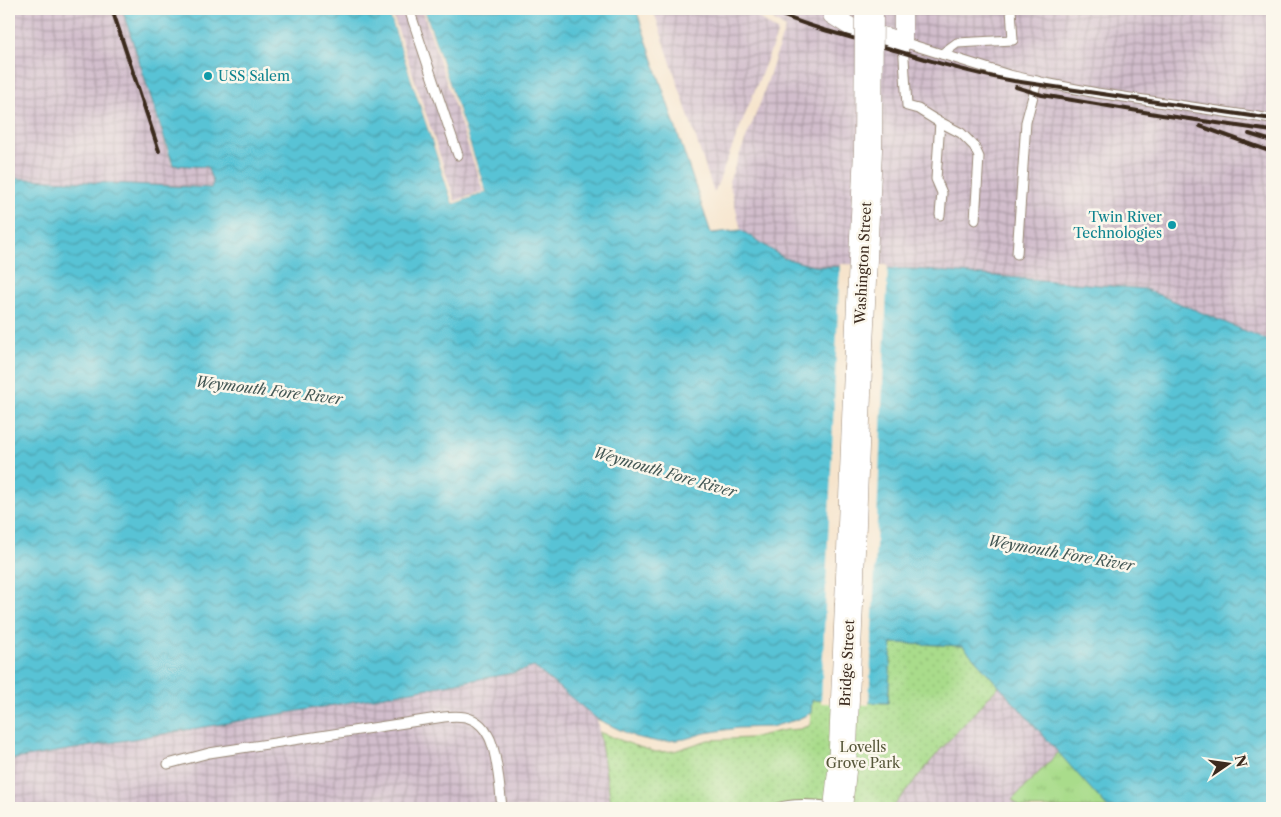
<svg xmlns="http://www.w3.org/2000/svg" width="1281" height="817" font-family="'Libre Caslon Text',serif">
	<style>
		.industrial { fill: url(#industrial-grid) }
		.grass { fill: url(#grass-tufts); stroke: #728354 }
		.park { fill: url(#park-dots); stroke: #728354 }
		.water { fill: url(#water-waves); stroke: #4a767a }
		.pier { fill: #f6e4cc }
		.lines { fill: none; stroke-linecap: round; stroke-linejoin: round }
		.lane-casing { stroke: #988775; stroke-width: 11 }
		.street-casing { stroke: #988775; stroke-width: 19 }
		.primary-casing { stroke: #988775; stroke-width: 29 }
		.lane { stroke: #fff; stroke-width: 9 }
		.street { stroke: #fff; stroke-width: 18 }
		.primary { stroke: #fff; stroke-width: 28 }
		.rail { stroke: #3b2a1e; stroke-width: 4 }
		.primary-bridge-casing { stroke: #988775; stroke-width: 29; stroke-linecap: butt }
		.primary-bridge { stroke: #fff; stroke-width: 28 }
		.culture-dot { fill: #0f9aa8; stroke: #fbf7ec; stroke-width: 2 }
		.labels { text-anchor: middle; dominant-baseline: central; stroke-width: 5; stroke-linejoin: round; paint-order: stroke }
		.culture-label { font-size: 14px; fill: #0d838f; stroke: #fbf7ec; text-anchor: start }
		.street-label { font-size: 14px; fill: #3b2a1e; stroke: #fbf7ec }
		.park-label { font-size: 14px; fill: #565639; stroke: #fbf7ec }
		.water-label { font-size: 15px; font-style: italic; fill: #445855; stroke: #fbf7ec }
	</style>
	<defs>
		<pattern id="industrial-grid" width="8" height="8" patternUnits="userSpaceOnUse" patternTransform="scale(1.25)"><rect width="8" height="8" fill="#d1bdcc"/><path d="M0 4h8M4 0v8" fill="none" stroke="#ab9aa5"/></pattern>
		<pattern id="grass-tufts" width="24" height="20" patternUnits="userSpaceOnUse" patternTransform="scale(1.25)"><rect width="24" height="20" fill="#a9dc8b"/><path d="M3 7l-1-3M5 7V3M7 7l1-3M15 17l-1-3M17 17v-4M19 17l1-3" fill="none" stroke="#92bd78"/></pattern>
		<pattern id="park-dots" width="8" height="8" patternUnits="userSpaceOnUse" patternTransform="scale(1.25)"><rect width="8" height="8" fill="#a9dc8b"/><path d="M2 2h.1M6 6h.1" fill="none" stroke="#92bd78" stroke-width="1.8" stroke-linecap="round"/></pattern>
		<pattern id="water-waves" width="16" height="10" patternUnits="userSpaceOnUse" patternTransform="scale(1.25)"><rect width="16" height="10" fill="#59c3d5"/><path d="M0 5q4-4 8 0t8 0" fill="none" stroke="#4b9fac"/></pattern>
	</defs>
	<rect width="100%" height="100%" fill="#fbf7ec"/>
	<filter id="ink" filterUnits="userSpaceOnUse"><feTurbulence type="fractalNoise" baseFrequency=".02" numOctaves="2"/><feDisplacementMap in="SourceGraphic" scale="10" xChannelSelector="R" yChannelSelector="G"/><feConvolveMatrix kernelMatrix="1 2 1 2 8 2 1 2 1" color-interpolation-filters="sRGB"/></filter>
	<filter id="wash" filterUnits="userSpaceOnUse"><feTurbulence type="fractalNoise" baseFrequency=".0096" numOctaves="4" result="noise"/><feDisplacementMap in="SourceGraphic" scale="20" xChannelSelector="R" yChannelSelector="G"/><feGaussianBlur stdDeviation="1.12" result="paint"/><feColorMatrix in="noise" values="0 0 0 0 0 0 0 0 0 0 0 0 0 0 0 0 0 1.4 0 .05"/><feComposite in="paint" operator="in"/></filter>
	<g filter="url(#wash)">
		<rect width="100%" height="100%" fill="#f6e4cc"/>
		<g class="industrial">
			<polygon points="9,9 122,9 172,165 207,167 213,182 211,188 9,178"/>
			<polygon points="388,9 424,9 486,192 453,204"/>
			<polygon points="653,9 747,9 778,32 714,193"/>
			<polygon points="758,9 1272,9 1272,342 1145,289 914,269 813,266 784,258 741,230 729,181 761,101 785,28"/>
			<polygon points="534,667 597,719 612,808 9,808 9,760 513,673"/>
			<polygon points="999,686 1059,752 1012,800 1022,808 892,808 940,750"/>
		</g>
		<polygon class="grass" points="1059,752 1108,808 1022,808 1012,800"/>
		<polygon class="park" points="891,643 963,646 999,686 940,750 892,808 612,808 599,732 636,746 656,752 674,751 708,740 750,738 785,730 800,729 810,725 812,700 888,703"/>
		<polygon class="water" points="122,9 388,9 453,204 486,192 424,9 636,9 711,233 741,230 784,258 813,266 914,269 1145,289 1272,342 1272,808 1108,808 963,646 892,643 888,703 812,700 811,713 796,720 771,727 738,728 705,733 685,739 659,742 635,737 597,719 534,667 513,673 334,705 9,760 9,178 211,188 213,182 207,167 173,165"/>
		<g class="pier">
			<polygon points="388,9 391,9 455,201 483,191 422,9 424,9 486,192 453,204"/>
			<polygon points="840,264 888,265 869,705 821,703"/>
		</g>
	</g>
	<g filter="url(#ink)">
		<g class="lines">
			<defs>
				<g id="lane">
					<polyline points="409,9 458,155"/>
					<polyline points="942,54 957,43 1013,40 1011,9"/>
					<polyline points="940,122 936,179 942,193 940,215"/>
					<polyline points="975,220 979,157 974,146 961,133 934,119 918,109 907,106 903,42 1009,75 1045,83 1097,93 1272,119"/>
					<polyline points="1017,254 1026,122 1037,81"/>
					<path d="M168,764l41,-11 235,-36c8,-1 19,-2 27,2 7,2 14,10 17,16 9,14 12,55 14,73"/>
					<path d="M777,808c18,-6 40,-3 59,-1"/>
				</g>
				<polyline id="street" points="832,9 832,15 851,27 903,42 903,9"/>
				<polyline id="primary" points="849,603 858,368"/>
			</defs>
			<use href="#lane" class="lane-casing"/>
			<use href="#street" class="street-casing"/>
			<use href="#primary" class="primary-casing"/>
			<use href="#lane" class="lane"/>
			<use href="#street" class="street"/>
			<use href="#primary" class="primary"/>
			<g class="rail">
				<polyline points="112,9 159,151"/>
				<path d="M768,9c36,17 75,26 113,37 44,13 88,27 133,35l258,38"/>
				<polyline points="1016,87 1042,95 1162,115 1272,131"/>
				<polyline points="1200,126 1272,152"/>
				<polyline points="1249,134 1272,141"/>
			</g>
			<defs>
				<g id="primary-bridge">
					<polyline points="858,368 868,150 869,9"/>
					<polyline points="838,808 842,771 849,603"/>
				</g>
			</defs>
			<use href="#primary-bridge" class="primary-bridge-casing"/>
			<use href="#primary-bridge" class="primary-bridge"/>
		</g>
	</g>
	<g class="culture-dot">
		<circle cx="208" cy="76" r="5"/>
		<circle cx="1172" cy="225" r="5"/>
	</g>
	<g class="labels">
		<g class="culture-label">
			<text x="218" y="76">USS Salem</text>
			<text x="1162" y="217" text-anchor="end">Twin River<tspan x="1162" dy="16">Technologies</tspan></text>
		</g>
		<g class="street-label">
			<text transform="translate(863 263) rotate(-87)">Washington Street</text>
			<text transform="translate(847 663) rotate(-87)">Bridge Street</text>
		</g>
		<g class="park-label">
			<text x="863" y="747">Lovells<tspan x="863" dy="16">Grove Park</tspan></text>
		</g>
		<g class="water-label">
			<text transform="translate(269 390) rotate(7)">Weymouth Fore River</text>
			<text transform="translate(665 472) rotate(16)">Weymouth Fore River</text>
			<text transform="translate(1061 553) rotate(10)">Weymouth Fore River</text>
		</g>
	</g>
	<rect width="1281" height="817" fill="none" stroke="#fbf7ec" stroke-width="30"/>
	<g transform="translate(1228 764) rotate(77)" stroke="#fbf7ec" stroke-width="4" paint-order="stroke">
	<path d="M0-4L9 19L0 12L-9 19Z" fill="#3b2a1e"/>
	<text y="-8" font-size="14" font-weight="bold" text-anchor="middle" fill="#3b2a1e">N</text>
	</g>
</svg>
